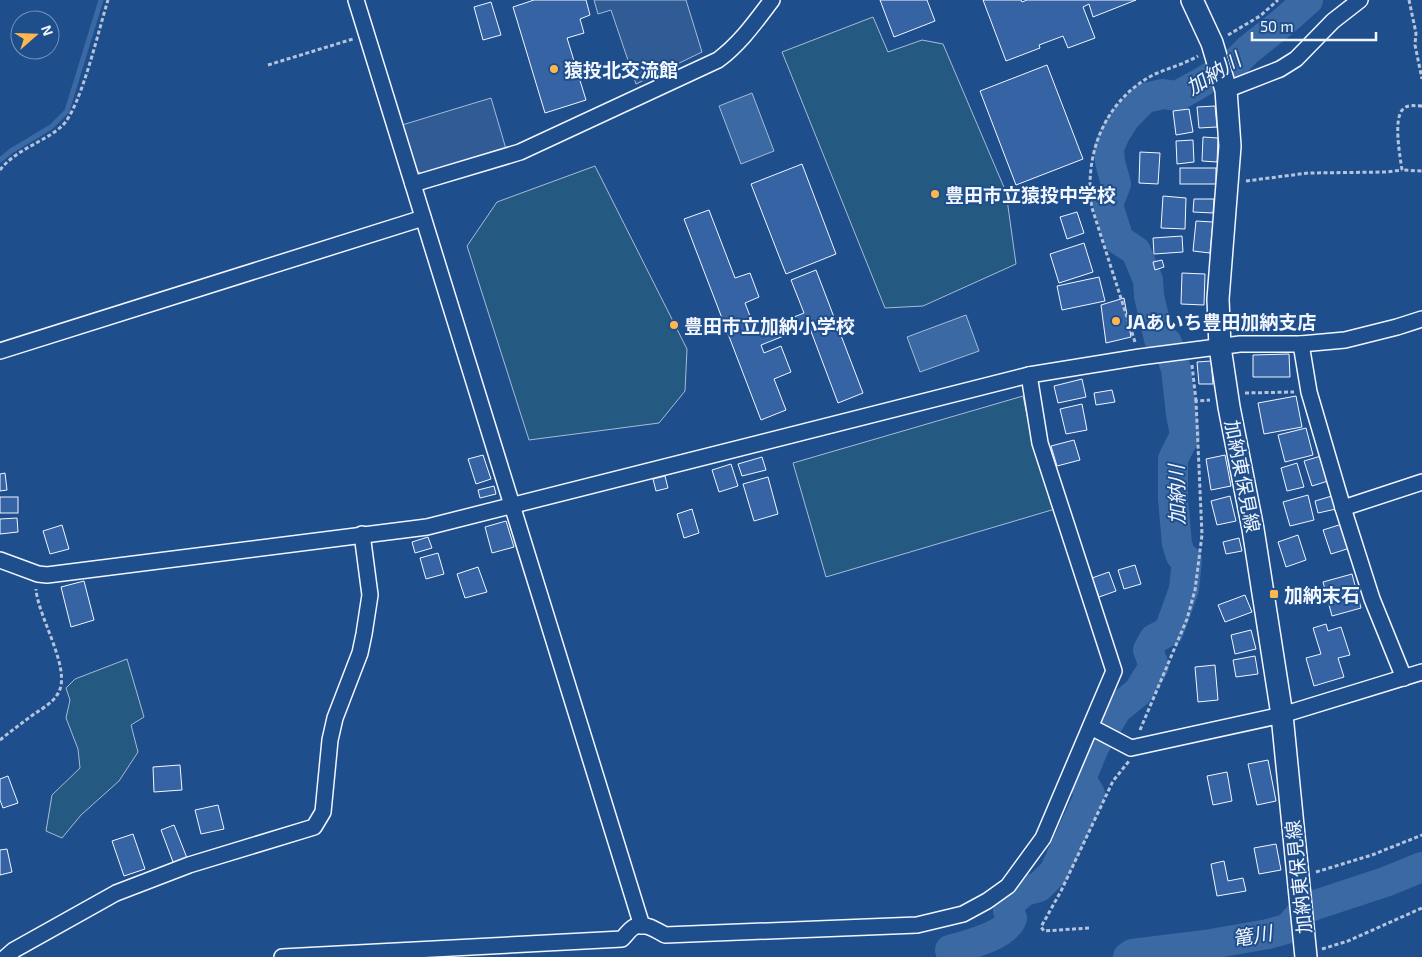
<svg xmlns="http://www.w3.org/2000/svg" width="1422" height="957" font-family="'Exo 2','Noto Sans JP',sans-serif">
	<style>
		.green { fill: #245a82; stroke: #a8bbd7 }
		.parking { fill: #305b95; stroke: #a8bbd7 }
		.water { fill: #3b69a3; stroke: #a8bbd7 }
		.lines { fill: none; stroke-linecap: round; stroke-linejoin: round }
		.stream { stroke: #3b69a3; stroke-width: 5 }
		.river { stroke: #3b69a3; stroke-width: 30 }
		.building { fill: #3563a3; stroke: #f2f6ff }
		.minor-casing { stroke: #f2f6ff; stroke-width: 18 }
		.secondary-casing { stroke: #f2f6ff; stroke-width: 24 }
		.path { stroke: #b3c4dc; stroke-width: 3; stroke-dasharray: 4 2.5; stroke-linecap: butt }
		.minor { stroke: #1f4e8c; stroke-width: 15 }
		.secondary { stroke: #1f4e8c; stroke-width: 21 }
		.poi-dot { fill: #ffb74d; stroke: #1f4e8c; stroke-width: 2 }
		.labels { text-anchor: middle; dominant-baseline: central; stroke-width: 4; stroke-linejoin: round; paint-order: stroke }
		.poi-label { font-size: 19px; font-weight: bold; fill: #f2f6ff; stroke: #1f4e8c; text-anchor: start }
		.street-label { font-size: 19px; fill: #f2f6ff; stroke: #1f4e8c }
		.water-label { font-size: 20px; font-style: italic; fill: #f2f6ff; stroke: #1f4e8c }
	</style>
	<rect width="100%" height="100%" fill="#1f4e8c"/>
	<g class="green">
		<polygon points="873,17 888,52 922,40 943,44 1006,192 1016,264 923,306 885,308 782,52"/>
		<polygon points="595,166 687,349 685,391 659,423 529,440 467,246 497,202"/>
		<polygon points="1023,396 1034,449 1055,509 826,577 793,463"/>
		<polygon points="127,659 144,717 131,725 138,752 119,781 81,815 62,838 46,831 52,795 80,768 78,749 66,718 70,700 66,688 75,679"/>
	</g>
	<g class="parking">
		<polygon points="594,0 686,0 702,52 636,84 611,10 598,14"/>
		<polygon points="491,98 506,149 425,175 417,171 402,125"/>
	</g>
	<g class="water">
		<polygon points="752,93 774,151 741,164 719,106"/>
		<polygon points="966,315 979,351 920,372 907,337"/>
	</g>
	<g class="lines">
		<polyline class="stream" points="0,160 11,151 51,127 67,111 101,0"/>
		<g class="river">
			<path d="M950,950c17,-5 56,-14 62,-32l-4,-7 2,-8 14,-12 15,-4 15,-15 36,-78 -9,-15 13,-32 23,-38 21,-17 16,-26 -6,-16 6,-11 15,-8 15,-42 3,-29 -6,-4 -4,-12 -4,-45v-40l12,-24 -4,-21 -5,-45 -9,-26 -8,-4 -10,-43 -1,-16 -12,-29 -17,-11 -11,-35 8,-21 -6,-22 -1,-14 6,-14 10,-16 20,-20 18,-4 14,2 20,-11 40,-24 11,-11 34,-27 26,-23"/>
			<polyline points="1128,957 1132,954 1205,945 1268,934 1286,929 1292,924 1306,908 1385,882 1422,867"/>
		</g>
	</g>
	<g class="building">
		<polygon points="586,0 590,15 580,19 584,33 567,38 586,100 545,113 513,7 534,0"/>
		<polygon points="880,0 927,0 935,21 894,37"/>
		<polygon points="983,0 1021,0 1022,2 1027,0 1136,0 1093,17 1089,4 1083,7 1095,38 1068,48 1063,36 1039,45 1040,48 1006,61"/>
		<polygon points="491,2 501,35 483,40 474,7"/>
		<polygon points="1047,65 1083,159 1016,185 980,91"/>
		<polygon points="1215,106 1217,127 1199,128 1197,107"/>
		<polygon points="1189,109 1193,132 1176,135 1173,111"/>
		<polygon points="1203,137 1218,138 1217,162 1202,161"/>
		<polygon points="1193,140 1194,162 1177,164 1176,141"/>
		<polygon points="1140,152 1160,153 1158,184 1139,183"/>
		<polygon points="802,164 836,254 786,274 751,184"/>
		<rect x="1180" y="168" width="36" height="16"/>
		<polygon points="1163,196 1186,198 1185,229 1161,228"/>
		<polygon points="1194,199 1214,199 1213,213 1193,212"/>
		<polygon points="709,210 735,278 750,273 759,297 745,303 756,332 804,313 791,280 816,270 863,393 838,403 809,326 761,345 764,353 781,346 791,372 774,379 786,410 761,420 684,219"/>
		<polygon points="1077,212 1084,233 1067,239 1060,217"/>
		<polygon points="1196,221 1213,222 1210,253 1193,251"/>
		<polygon points="1182,236 1183,252 1154,254 1153,238"/>
		<polygon points="1084,243 1093,272 1059,283 1050,254"/>
		<polygon points="1162,260 1164,267 1155,270 1153,262"/>
		<polygon points="1182,273 1205,274 1204,305 1181,304"/>
		<polygon points="1099,277 1105,301 1062,310 1057,286"/>
		<polygon points="1124,298 1131,337 1106,343 1101,305"/>
		<polygon points="1289,354 1290,377 1253,377 1253,355"/>
		<polygon points="1211,361 1213,384 1199,384 1197,362"/>
		<polygon points="1082,379 1086,397 1058,403 1054,386"/>
		<polygon points="1112,390 1115,402 1096,405 1094,393"/>
		<polygon points="1296,396 1302,427 1264,434 1258,403"/>
		<polygon points="1082,404 1087,430 1066,434 1060,409"/>
		<polygon points="1306,428 1313,455 1285,462 1278,435"/>
		<polygon points="1074,440 1080,460 1057,466 1051,446"/>
		<polygon points="483,455 491,479 476,484 468,459"/>
		<polygon points="1225,455 1231,486 1211,490 1206,459"/>
		<polygon points="1321,456 1328,481 1312,486 1304,461"/>
		<polygon points="762,457 766,470 742,476 738,464"/>
		<polygon points="1297,463 1304,487 1287,491 1281,468"/>
		<polygon points="731,464 738,486 719,492 712,470"/>
		<polygon points="5,473 7,490 0,491 0,474"/>
		<polygon points="665,476 668,488 656,491 653,479"/>
		<polygon points="768,477 778,514 754,521 743,484"/>
		<polygon points="494,486 496,494 480,498 478,490"/>
		<polygon points="1308,495 1314,520 1290,526 1283,502"/>
		<polygon points="1230,496 1236,521 1217,525 1211,501"/>
		<polygon points="1332,496 1336,509 1318,513 1315,501"/>
		<rect x="0" y="497" width="18" height="16"/>
		<polygon points="692,509 699,533 684,538 677,514"/>
		<polygon points="17,518 18,532 0,534 0,519"/>
		<polygon points="506,521 514,547 492,553 485,527"/>
		<polygon points="1342,524 1350,548 1331,554 1323,530"/>
		<polygon points="62,525 69,549 50,554 43,531"/>
		<polygon points="1298,535 1306,560 1286,567 1278,542"/>
		<polygon points="428,537 432,548 415,553 412,542"/>
		<polygon points="1239,538 1242,551 1226,554 1223,542"/>
		<polygon points="438,553 444,574 426,579 420,558"/>
		<polygon points="1135,565 1141,584 1124,589 1118,570"/>
		<polygon points="478,567 487,592 465,598 457,574"/>
		<polygon points="1109,572 1116,591 1099,597 1092,578"/>
		<polygon points="1352,574 1361,608 1332,616 1323,582"/>
		<polygon points="84,581 94,620 71,627 61,587"/>
		<polygon points="1245,595 1252,612 1225,622 1218,605"/>
		<polygon points="1326,624 1328,631 1341,627 1350,655 1338,658 1344,677 1314,686 1306,658 1321,654 1313,628"/>
		<polygon points="1251,630 1256,649 1235,654 1231,635"/>
		<polygon points="1255,656 1258,674 1236,677 1233,660"/>
		<polygon points="1215,665 1218,700 1198,702 1195,667"/>
		<polygon points="1268,760 1276,801 1257,805 1248,764"/>
		<polygon points="180,765 182,790 154,792 153,767"/>
		<polygon points="1227,772 1232,801 1213,805 1207,776"/>
		<polygon points="8,776 18,803 3,808 0,800 0,779"/>
		<polygon points="218,805 224,829 201,834 195,810"/>
		<polygon points="174,825 187,858 173,862 161,830"/>
		<polygon points="133,834 145,869 124,876 112,841"/>
		<polygon points="1276,844 1281,870 1259,874 1254,848"/>
		<polygon points="7,849 12,872 0,875 0,850"/>
		<polygon points="1224,861 1228,881 1243,878 1246,891 1217,896 1211,864"/>
	</g>
	<g class="lines">
		<defs>
			<g id="minor">
				<polyline points="356,0 642,926"/>
				<polyline points="1226,90 1280,69 1296,59 1333,21 1360,0"/>
				<path d="M413,184l107,-32 198,-92c22,-16 38,-39 54,-60"/>
				<polyline points="1301,344 1309,392 1343,508"/>
				<polyline points="0,351 423,218"/>
				<polyline points="0,560 38,574 47,575 427,527 1029,375 1140,357 1240,344 1301,344 1345,340 1397,327 1422,319"/>
				<polyline points="1404,678 1372,599 1343,508 1422,482"/>
				<polyline points="1091,727 1131,748 1282,715 1422,672"/>
				<polyline points="6,957 14,950 116,893 189,865 314,827 323,812 330,740 335,718 360,653 364,634 370,595 362,534"/>
				<path d="M282,957l340,-18c3,-3 8,-10 12,-12 11,-5 22,3 31,8l252,-10 46,-11 24,-13 21,-15 35,-48 71,-167 -74,-228 -11,-68"/>
			</g>
			<polyline id="secondary" points="1192,0 1212,43 1226,90 1230,146 1218,299 1220,347 1229,407 1253,529 1282,715 1306,957"/>
		</defs>
		<use href="#minor" class="minor-casing"/>
		<use href="#secondary" class="secondary-casing"/>
		<g class="path">
			<polyline points="1409,0 1416,33 1415,45 1422,79"/>
			<polyline points="1228,35 1260,16 1278,0"/>
			<polyline points="268,65 353,39"/>
			<path d="M1422,106c-7,0 -14,-2 -19,3 -10,10 -3,47 -1,61l20,1"/>
			<path d="M0,170c16,-21 43,-27 62,-44 19,-18 37,-98 46,-126"/>
			<polyline points="1246,181 1308,173 1386,172 1402,170"/>
			<path d="M1135,342l-43,-134c-9,-53 13,-109 63,-134 14,-6 29,-10 43,-18"/>
			<polyline points="1192,365 1196,401"/>
			<polyline points="1245,393 1294,392"/>
			<polyline points="1140,730 1187,619 1195,590 1202,535 1196,401 1210,400"/>
			<path d="M0,740c11,-9 22,-17 34,-26 8,-5 18,-11 23,-19 17,-23 -19,-77 -21,-106"/>
			<polyline points="1316,872 1372,855 1422,835"/>
			<polyline points="1089,928 1044,931 1041,927 1061,891 1113,781 1129,761"/>
			<polyline points="1322,949 1348,941 1422,908"/>
		</g>
		<use href="#minor" class="minor"/>
		<use href="#secondary" class="secondary"/>
	</g>
	<g class="poi-dot">
		<circle cx="554" cy="69" r="5"/>
		<circle cx="935" cy="194" r="5"/>
		<circle cx="1116" cy="321" r="5"/>
		<circle cx="674" cy="325" r="5"/>
		<rect x="1269" y="589" width="10" height="10" rx="2.5"/>
	</g>
	<g class="labels">
		<g class="poi-label">
			<text x="564" y="69">猿投北交流館</text>
			<text x="945" y="194">豊田市立猿投中学校</text>
			<text x="1126" y="321">JAあいち豊田加納支店</text>
			<text x="684" y="325">豊田市立加納小学校</text>
			<text x="1284" y="594">加納末石</text>
		</g>
		<g class="street-label">
			<text transform="translate(1243 476) rotate(79)">加納東保見線</text>
			<text transform="translate(1298 877) rotate(-96)">加納東保見線</text>
		</g>
		<g class="water-label">
			<text transform="translate(1213 73) rotate(-32)">加納川</text>
			<text transform="translate(1176 495) rotate(-91)">加納川</text>
			<text transform="translate(1252 935) rotate(-10)">篭川</text>
		</g>
	</g>
	<g transform="translate(35 35) rotate(70)"><circle r="24" fill="#1f4e8c" stroke="#7391ba"/>
	<path d="M0-4L9 19L0 12L-9 19Z" fill="#ffb74d"/>
	<text y="-8" font-size="14" font-weight="bold" text-anchor="middle" fill="#f2f6ff">N</text>
	</g>
	<path d="M1252 32v8h124v-8" fill="none" stroke="#f2f6ff" stroke-width="2.5"/>
	<text x="1260" y="32" font-size="15" fill="#f2f6ff" stroke="#1f4e8c" stroke-width="4" paint-order="stroke">50 m</text>
</svg>
